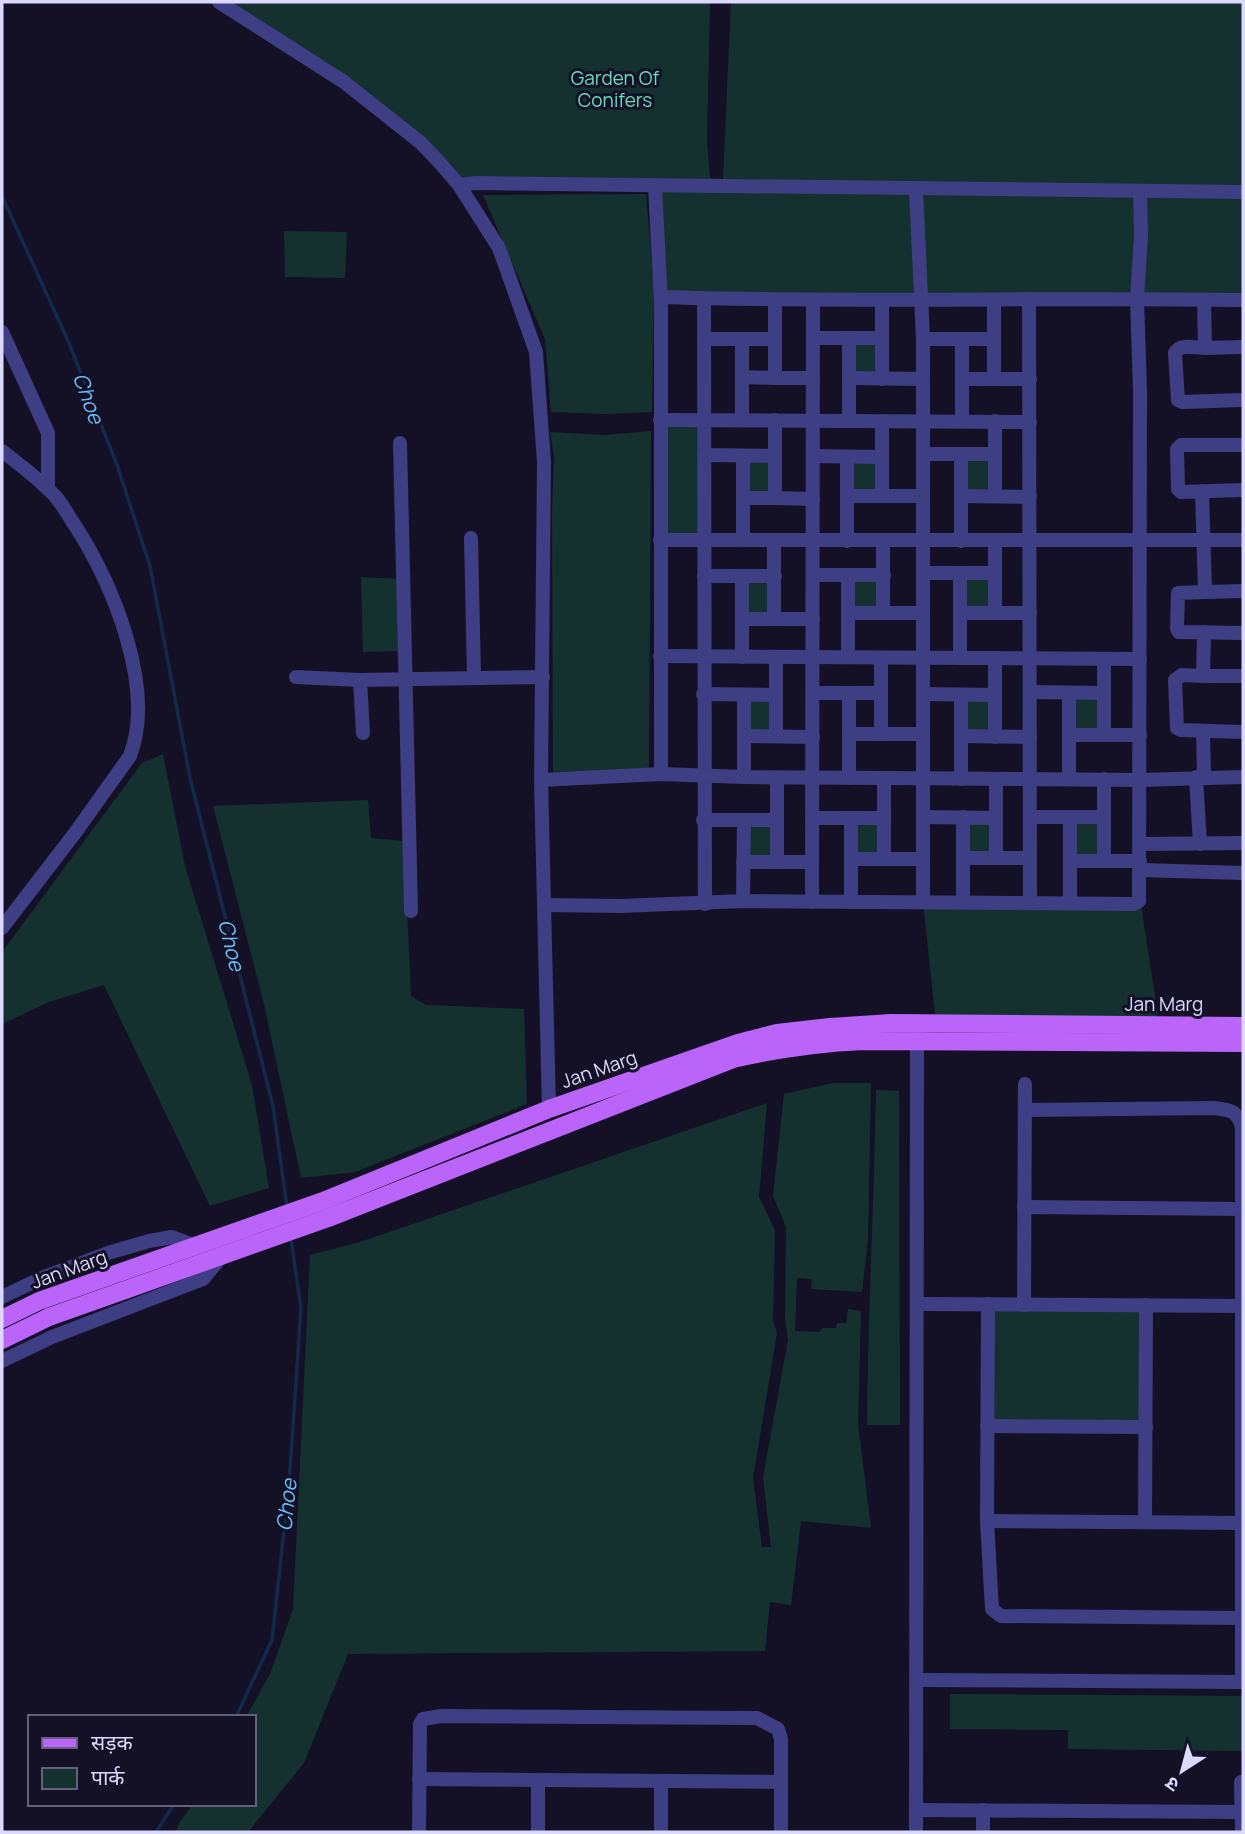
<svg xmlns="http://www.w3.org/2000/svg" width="1245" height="1834" font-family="Manrope,'Noto Sans Devanagari',sans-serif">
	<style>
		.green { fill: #14312f }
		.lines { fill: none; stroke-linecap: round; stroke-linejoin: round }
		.stream { stroke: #11294b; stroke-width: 3.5 }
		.minor { stroke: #3e3e84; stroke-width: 14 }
		.major { stroke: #bb64f9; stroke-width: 18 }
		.labels { text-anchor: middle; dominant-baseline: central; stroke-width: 6; stroke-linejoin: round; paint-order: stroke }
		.park-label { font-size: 19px; fill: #66dcba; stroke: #141127 }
		.street-label { font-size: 19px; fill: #dbd9fe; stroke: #141127 }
		.water-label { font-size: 21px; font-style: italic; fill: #6bbdf9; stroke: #141127 }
	</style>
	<rect width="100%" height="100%" fill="#141127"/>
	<g class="green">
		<polygon points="218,2 710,2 707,139 710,178 723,179 731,2 1243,2 1243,298 660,295 660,179 456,179 406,123"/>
		<polygon points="646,194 654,291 652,412 605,414 551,412 545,339 483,195"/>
		<polygon points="284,231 347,232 345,278 285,277"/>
		<polygon points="853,343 878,343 878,375 852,374"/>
		<rect x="660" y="420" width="44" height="120"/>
		<polygon points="651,431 649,770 553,772 552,511 554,456 550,432 605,435"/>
		<rect x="965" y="458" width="26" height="35"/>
		<polygon points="748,460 770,460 771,495 747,494"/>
		<polygon points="852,462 877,462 877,492 852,491"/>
		<polygon points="361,577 401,579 399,651 363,652"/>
		<polygon points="965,578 991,579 991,609 964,609"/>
		<polygon points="852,579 879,580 878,609 851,609"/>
		<polygon points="746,581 770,581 770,616 746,615"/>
		<polygon points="1075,697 1100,698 1100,732 1074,731"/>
		<polygon points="749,699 772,700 772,732 748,732"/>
		<polygon points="965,699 990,699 991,732 965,732"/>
		<polygon points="163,754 185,866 252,1085 269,1188 210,1206 104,985 49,1002 2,1024 2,952 142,763"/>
		<polygon points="368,800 371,838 404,841 411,996 426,1005 524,1009 527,1104 355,1172 301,1178 264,1004 213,806"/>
		<polygon points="966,821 992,822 992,854 969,852"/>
		<polygon points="1074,821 1100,822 1100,858 1074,857"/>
		<polygon points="855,822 880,822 880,855 856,853"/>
		<polygon points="748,824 772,825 773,859 748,857"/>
		<polygon points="1140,899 1161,1034 937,1032 923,902"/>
		<polygon points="833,1083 871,1083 868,1239 862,1292 811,1289 812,1279 797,1278 795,1331 820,1332 822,1328 836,1328 837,1323 846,1323 848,1309 861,1311 858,1424 871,1528 801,1521 791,1605 770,1602 765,1651 348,1654 304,1763 248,1832 175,1832 180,1822 193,1804 254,1804 254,1717 246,1717 270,1674 293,1609 310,1255 360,1242 767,1103 759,1197 775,1230 773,1320 777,1333 753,1478 762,1547 771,1547 763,1477 788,1340 785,1319 786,1227 773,1196 784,1094"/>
		<path d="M876,1090l23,1 1,334h-33c1,-112 7,-223 9,-335z"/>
		<polygon points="988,1304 1146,1305 1146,1427 987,1426"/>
		<polygon points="950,1694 1243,1696 1243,1751 1068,1749 1068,1730 950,1729"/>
	</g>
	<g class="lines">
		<g class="stream">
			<polyline points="2,196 69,343 117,465 150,566 190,778 273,1106 287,1207"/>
			<polyline points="236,1717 272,1640 289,1485 301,1308 291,1239"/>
			<polyline points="156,1832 174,1804"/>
		</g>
		<g class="minor">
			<polyline points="219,2 344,82 421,143 439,162 459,185 499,248 536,352 544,462 541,780 549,1109"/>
			<polyline points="459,185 476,183 1243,192"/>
			<polyline points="655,186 661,303 661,774"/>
			<polyline points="916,189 923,339 923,902"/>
			<path d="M661,297c194,6 388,0 582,3"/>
			<polyline points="704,299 705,904"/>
			<polyline points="1029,299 1030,903"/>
			<polyline points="1204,300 1205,348 1243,347"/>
			<polyline points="2,332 48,433 48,489"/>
			<polyline points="813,338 882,338"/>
			<polyline points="849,338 849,420"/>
			<polyline points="704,339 775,339"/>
			<polyline points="923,339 994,339"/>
			<path d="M1205,348c-10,0 -25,-5 -30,5l3,47 4,2 61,-2"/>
			<polyline points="742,377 742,339"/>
			<polyline points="775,378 813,378"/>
			<polyline points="849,378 923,379"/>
			<polyline points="882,379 882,301"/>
			<polyline points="962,379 1030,379"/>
			<polyline points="994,379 994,301"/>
			<polyline points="660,420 1030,422"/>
			<polyline points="742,420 742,377 775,378 775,300"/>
			<polyline points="962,421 962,339"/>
			<polyline points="400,443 411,911"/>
			<polyline points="1243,445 1181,445 1177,449 1178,489 1181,492 1243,490"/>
			<path d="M2,451c18,14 37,28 53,45 8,9 14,21 21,31 37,58 80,161 54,229l-55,77 -73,95"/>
			<polyline points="923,454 995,454"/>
			<polyline points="704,455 775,456"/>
			<polyline points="813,456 882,457"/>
			<polyline points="1202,491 1205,592 1243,591"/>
			<polyline points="847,496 923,496"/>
			<polyline points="882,496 882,421"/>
			<polyline points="961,496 1030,497"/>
			<polyline points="995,496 995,421"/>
			<polyline points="743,498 743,456"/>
			<polyline points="775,498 813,499"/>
			<polyline points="471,538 474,677"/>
			<polyline points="660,540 1243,540"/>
			<polyline points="743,540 743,498 775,498 775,420"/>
			<polyline points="847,541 847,457"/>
			<polyline points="961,541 961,454"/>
			<polyline points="923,573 995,573"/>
			<polyline points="813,575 884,575"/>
			<polyline points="848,575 848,657"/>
			<polyline points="704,576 775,576"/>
			<polyline points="742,576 742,657"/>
			<polyline points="1205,592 1178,593 1177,629 1179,632 1243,633"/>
			<polyline points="848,613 923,613"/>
			<polyline points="883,613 883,541"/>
			<polyline points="960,613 1030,613"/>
			<polyline points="995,613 995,541"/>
			<polyline points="742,619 813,619"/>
			<polyline points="774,619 774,540"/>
			<polyline points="1204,632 1203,676 1243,676"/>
			<polyline points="660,656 1140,659"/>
			<polyline points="960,658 960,573"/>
			<polyline points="1203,676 1182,675 1175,680 1177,728 1181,730 1243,732"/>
			<polyline points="296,677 360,680 543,677"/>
			<polyline points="360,680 363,733"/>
			<polyline points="1030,692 1104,693"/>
			<polyline points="813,693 881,693"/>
			<polyline points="849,693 849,778"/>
			<polyline points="703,694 776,695"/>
			<polyline points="923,694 995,695"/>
			<polyline points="744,695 744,777"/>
			<polyline points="1203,731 1204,777"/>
			<polyline points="849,734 923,734"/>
			<polyline points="881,734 881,658"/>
			<polyline points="1069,735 1140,735"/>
			<polyline points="1104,735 1104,659"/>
			<polyline points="744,736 813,737"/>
			<polyline points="776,736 776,657"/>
			<polyline points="961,736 1030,737"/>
			<polyline points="995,737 995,658"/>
			<polyline points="1196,777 1200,844"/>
			<polyline points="884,778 884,859"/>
			<polyline points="961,779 961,695"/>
			<polyline points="1069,779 1069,693"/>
			<polyline points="541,780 661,774 744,777 884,778 1140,780 1243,777"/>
			<polyline points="923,817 996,818"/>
			<polyline points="1030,817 1104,817"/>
			<polyline points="1070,817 1070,903"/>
			<polyline points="812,818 884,818"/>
			<polyline points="851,818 851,902"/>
			<polyline points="703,820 777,820"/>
			<polyline points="1140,844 1243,843"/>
			<polyline points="963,858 1030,858"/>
			<polyline points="996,858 996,779"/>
			<polyline points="851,859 923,859"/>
			<polyline points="1070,861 1140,861"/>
			<polyline points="1104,861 1104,779"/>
			<polyline points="743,862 812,862"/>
			<polyline points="777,862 777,778"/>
			<polyline points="1140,870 1243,873"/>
			<polyline points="743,901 744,820"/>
			<polyline points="812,902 813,301"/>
			<polyline points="963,902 963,817"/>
			<polyline points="545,905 621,906 743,901 1134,904 1139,901 1140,391 1137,298 1141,235 1140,192"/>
			<path d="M1025,1110l189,-2c16,2 23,2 28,19v555"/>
			<polyline points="1024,1207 1243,1209"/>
			<polyline points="2,1297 44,1277 108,1253 149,1241 172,1237 198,1247"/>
			<polyline points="917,1304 1243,1306"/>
			<polyline points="988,1304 987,1521 992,1609 1001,1616 1242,1618"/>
			<polyline points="1024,1305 1025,1084"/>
			<polyline points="2,1361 52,1337 203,1279 222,1256"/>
			<polyline points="987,1426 1146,1427"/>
			<polyline points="987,1521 1242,1523"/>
			<polyline points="1145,1522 1146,1305"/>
			<polyline points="916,1680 1243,1682"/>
			<polyline points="419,1779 781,1782"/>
			<polyline points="1241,1782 1242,1832"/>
			<polyline points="916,1810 1242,1812"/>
			<polyline points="419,1832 420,1724 423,1719 441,1716 757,1718 778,1729 781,1739 781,1832"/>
			<polyline points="538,1832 538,1780"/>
			<polyline points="661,1832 661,1781"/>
			<polyline points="916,1832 917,1032"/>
			<polyline points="983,1832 983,1810"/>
		</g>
		<g class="major">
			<polyline points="2,1319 39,1301 323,1201 549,1109 738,1043 777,1033 830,1027 891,1023 1243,1026"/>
			<path d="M2,1340l47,-23 279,-99 405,-159c44,-10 85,-16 130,-18l380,2"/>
		</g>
	</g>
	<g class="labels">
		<g class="park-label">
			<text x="615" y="78">Garden Of<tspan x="615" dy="22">Conifers</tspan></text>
		</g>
		<g class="street-label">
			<text x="1164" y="1004">Jan Marg</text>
			<text transform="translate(599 1069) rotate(-19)">Jan Marg</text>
			<text transform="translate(69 1269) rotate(-20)">Jan Marg</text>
		</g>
		<g class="water-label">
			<text transform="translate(89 398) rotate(70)">Choe</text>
			<text transform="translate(232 945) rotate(76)">Choe</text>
			<text transform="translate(286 1505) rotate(-84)">Choe</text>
		</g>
	</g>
	<rect width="1245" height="1834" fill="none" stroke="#dbd9fe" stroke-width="7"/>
	<rect x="28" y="1715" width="228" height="91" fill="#141127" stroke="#64617d" stroke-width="2"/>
	<rect x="42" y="1738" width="35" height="10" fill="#bb64f9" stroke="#64617d" stroke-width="2"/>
	<text x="91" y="1750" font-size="21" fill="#dbd9fe">सड़क</text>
	<rect x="42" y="1768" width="35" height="21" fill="#14312f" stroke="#64617d" stroke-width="2"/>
	<text x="91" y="1785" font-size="21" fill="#dbd9fe">पार्क</text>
	<g transform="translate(1182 1771) rotate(216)" stroke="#141127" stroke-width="5" paint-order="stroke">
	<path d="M0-5L12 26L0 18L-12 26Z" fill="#dbd9fe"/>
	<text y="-10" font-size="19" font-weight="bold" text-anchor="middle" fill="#dbd9fe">उ</text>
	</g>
</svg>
